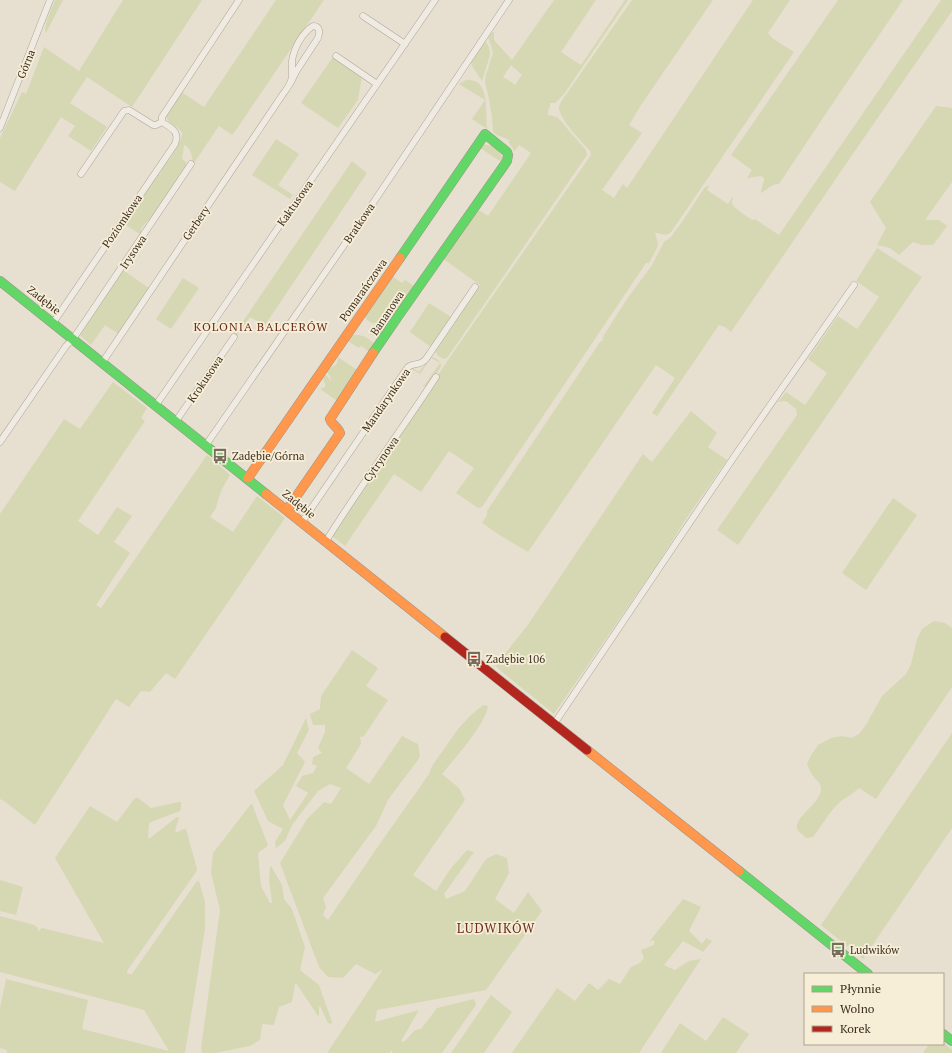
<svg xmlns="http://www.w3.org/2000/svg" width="952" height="1053" font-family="'PT Serif',serif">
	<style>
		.green { fill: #d6d7b3; fill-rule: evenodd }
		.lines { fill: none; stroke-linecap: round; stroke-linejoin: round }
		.street-casing { stroke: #ada599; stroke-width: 7 }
		.fast-casing { stroke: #9c958a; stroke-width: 10 }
		.slow-casing { stroke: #9c958a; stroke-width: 10 }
		.jam-casing { stroke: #9c958a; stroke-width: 10 }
		.street { stroke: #efebe3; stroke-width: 6 }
		.fast { stroke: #63d668; stroke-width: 9 }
		.slow { stroke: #ff974d; stroke-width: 9 }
		.jam { stroke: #b3261e; stroke-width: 9 }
		.labels { text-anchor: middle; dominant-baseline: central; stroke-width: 3.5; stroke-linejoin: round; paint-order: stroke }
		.street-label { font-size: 11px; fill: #3d2e20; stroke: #f7eed8 }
		.poi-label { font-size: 11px; fill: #3d2e20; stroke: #f7eed8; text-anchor: start }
		.neighbourhood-label { font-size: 12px; letter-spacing: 1px; fill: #6b2e1e; stroke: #f7eed8 }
		.quarter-label { font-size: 13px; letter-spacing: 1px; fill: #6b2e1e; stroke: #f7eed8 }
	</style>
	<rect width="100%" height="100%" fill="#e7e0d1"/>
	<g class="green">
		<path d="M55,0h8l-17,33c-3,-8 6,-25 9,-33z"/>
		<polygon points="123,0 202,0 132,107 87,77 70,103 107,127 91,151 68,136 75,126 61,117 15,191 0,182 0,138 22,92 26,94 44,47 79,71"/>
		<path d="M276,0h48l-90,133 -2,2 -13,-9 -27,40c1,-8 0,-16 -7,-21l-1,1 -2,12 1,2 3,2v5l-30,45 -13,14 -2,3v6l-15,-10c3,-4 2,-8 5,-12 3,-5 7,-7 11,-12 2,-3 1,-6 3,-9 3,-8 11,-14 16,-20 1,-6 5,-9 9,-13 3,-5 13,-21 12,-26 -3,-8 -14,-6 -16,-18l14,-24 24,16z"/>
		<path d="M554,0h42l-35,52 20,13 44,-65h3l-64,94 -9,9h-5c1,4 -3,7 -2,12l9,2 5,5 8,10 16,18 1,5 -140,203 -3,1c-3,-1 -6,-3 -8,-6v-2l44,-66 -38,-27 34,-50 12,8 43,-63 -12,-8 -5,7 -1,-4 -4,-5v-3l-12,-5 -4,-3 -1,-15 -4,-23 -3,-11 1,-8 7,-22 -2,-8 -3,-8 3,-4 3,-1v8l18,20zM511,65l11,10 -6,8v2l-13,-8z"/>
		<path d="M632,0h81l-72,105 -12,20 13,8 -40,57 12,8 9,-14 4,4 126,-188h37l-22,33 4,5 22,14 -123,180c-6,6 -10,0 -16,1l3,10 -1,5 -8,15h-3l-164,244 -4,1 -22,-15 18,-25 -25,-17 -28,41 -27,-18 -49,72 -13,-10 116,-176 143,-205 -1,-4c-8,-9 -30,-31 -31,-43 0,-3 2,-6 4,-9z"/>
		<path d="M838,0h65l-66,97 -58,87c-7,-1 -12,6 -18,9v-2l3,-11v-2l-3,-2 -14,2 5,-8 -21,-15z"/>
		<path d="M941,0h11v11l-91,131 -130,190 -6,-5 -6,-2 -62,91 -5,-3 23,-35 -19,-13 -128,187 -27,-16 -19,-13 5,-8v-4l113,-169 4,-3 -2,-1 25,-39 25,-34 12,-23 7,-5 11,-15 23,-35 5,-2 -3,5 21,14 5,-8c0,2 -1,5 -1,7 1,5 17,15 21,17l2,-1 24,16z"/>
		<path d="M485,42h1c3,4 4,8 4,13l-8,26 -10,-15 -1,-4z"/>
		<polygon points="333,57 362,76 358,100 338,128 301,103"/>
		<path d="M466,80c4,0 9,0 12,3 10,7 8,34 9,46l-15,-10 13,-19 -26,-16z"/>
		<polygon points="936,106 952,108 952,182 925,220 939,220 947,226 933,245 922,245 913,242 899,255 890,248 877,245 886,228 870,202"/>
		<polygon points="276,139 299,154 278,185 293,195 290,199 252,175"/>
		<path d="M482,144c4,1 10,1 13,4 5,2 8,10 8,15l-26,-17z"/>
		<polygon points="352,161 367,173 265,325 250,317 236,337 233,336"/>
		<polygon points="877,248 922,277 738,545 717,530 797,415 796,409 786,401 778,402 786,392 805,405 827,373 808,359 838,316 857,329 879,297 856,281"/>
		<polygon points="123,270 150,289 120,335 105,325 91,345 80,335"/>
		<polygon points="389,274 402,283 405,280 417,288 396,314 376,323 372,323 367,320 365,316"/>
		<polygon points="183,278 199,288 171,329 156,319"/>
		<polygon points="429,303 451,317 431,347 410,332"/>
		<polygon points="381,327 385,328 378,341 377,337 369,334 369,330 372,328"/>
		<path d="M350,335c10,-1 19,2 25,10l-3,9 -11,-8 -2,2 -13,-8z"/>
		<path d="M338,357l22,15 -21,30 -19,-13 3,-1 2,-1v-3l-2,-5 1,-3 2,-1 5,6 -1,-5 -3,-4v-2c7,-5 11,-3 11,-13z"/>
		<path d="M430,357c5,0 9,3 11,7v3l-14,19 -4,1 17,-24 -9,-5 -11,16 -10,-6 2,-1 7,5z"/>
		<polygon points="113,382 147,408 141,418 145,421 78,521 98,535 117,507 132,516 114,542 130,553 96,605 101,608 207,455 230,475 222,489 218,500 216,508 210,517 233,532 257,496 285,518 222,611 175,679 166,673 150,692 141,691 129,707 116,699 35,825 4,801 0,799 0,514 64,419 80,429"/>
		<polygon points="691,411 717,433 708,447 727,460 688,516 656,566 554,714 501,671 491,661 501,659 527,626 643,454 652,462"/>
		<polygon points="893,498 917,515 866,590 842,573"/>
		<path d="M934,621l11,2 7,5v59l-76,112 -17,-11c-7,7 -16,10 -23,18 -9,9 -15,21 -23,31l-7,1c-3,-3 -7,-6 -9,-9 -3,-12 24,-26 24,-40 0,-7 -5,-9 -8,-13 -3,-4 -4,-8 -6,-12l3,-7 8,-12 13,-7 11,-2 10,2 7,-4 7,-9 16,-29 24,-22 5,-10 6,-25 5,-10z"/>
		<path d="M352,650l26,18 -12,18 22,14 -24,36 -4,1 1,7 -15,24 23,16 33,-48 16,8 2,13 -32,43 -12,26 -53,72 3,9 -3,8 5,5 51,-75 50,-71 3,-8 26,-37 12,-13 13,-11 5,1c-2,18 -34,53 -46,68l17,14 6,12 -52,75 23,16 15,-23 16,-18 7,2 -30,42 2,5 19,-8 21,-32 10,-5 11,4 2,15 -14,26 19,14 14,-21 14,19 -56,79 -109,20 -2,12 44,-12 -18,31 3,1 11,-12 6,-1 16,-21 37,-9 2,6 -34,48h-50v-3l-2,3h-63l56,-84 -8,5 -19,-10 -13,14 -15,-1 -9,-10 -39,-104 27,-44 17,-17 7,2 10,-16 -11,-4 -12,7 -26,34 -7,16 -9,7 -1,-6 8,-13 -15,-8 -14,-30 29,-26 23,-47 3,12 -12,23 8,9 -22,43 7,15 18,-27 -12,-7 6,-10 11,-3 4,-7 -5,-2 1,-7 9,-4 -4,-5 7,-16v-7h-12l-3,-11 10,-5 1,-13z"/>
		<polygon points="952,733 952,828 863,959 821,925"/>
		<polygon points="135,798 138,798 151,808 179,802 181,802 181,809 180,811 151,822 149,824 148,838 150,838 177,817 179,818 175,831 177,832 184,829 186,829 197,869 196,872 127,971 127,973 130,974 132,974 197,881 199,881 205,902 205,929 185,1053 7,1053 7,1050 0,1048 0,1008 6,979 88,1000 82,1029 169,1051 144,1010 0,972 0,916 31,924 36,926 39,931 42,928 104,943 55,858 90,806 117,822"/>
		<path d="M251,804h1l16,41c-2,4 -8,4 -10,9l3,32 9,17h2l-3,-23 1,-13 1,-1 11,19 2,14 8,10 13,38 -5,23 19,15 13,37v2l-4,-1 -8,-17 -1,1v8l-1,1 -22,-33 -1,1 -3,18 -13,5 -5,17 -1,1 -10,-1 -1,1 -2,15 -10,6 -35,7h-13l-1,-5 19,-138 -9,-37 2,-20z"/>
		<polygon points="0,880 23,887 16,915 0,911"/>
		<polygon points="683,899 701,907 689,931 702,944 706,938 712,941 703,952 683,941 664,965 675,970 689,961 701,959 639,1053 512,1053 557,988 575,1001 589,983 598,990 609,979 620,984 631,967 640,963 644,958 641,950 654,945 654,940 649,942"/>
		<polygon points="491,995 512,1012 484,1053 451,1053"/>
		<polygon points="723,1017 749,1034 736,1053 661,1053 680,1023 706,1041"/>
		<polygon points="943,1042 952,1050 952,1053 923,1053 929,1044 943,1044"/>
	</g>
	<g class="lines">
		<defs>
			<g id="street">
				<polyline points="363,16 405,44"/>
				<polyline points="336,56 377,84"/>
				<polyline points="0,128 50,0"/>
				<polyline points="81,174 124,111 129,110 153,125 156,125 162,122"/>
				<path d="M53,323l122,-179c5,-13 -4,-16 -13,-22v-5l77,-117"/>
				<path d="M102,363l181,-269c4,-5 8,-11 9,-17 0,-5 0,-11 0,-16 2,-13 10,-28 21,-35 7,0 7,6 5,12l-21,32 -7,14"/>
				<polyline points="156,405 435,0"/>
				<polyline points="176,421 234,337"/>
				<polyline points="0,442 66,346 73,339 86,320 191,164"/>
				<polyline points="206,445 369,209 509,0"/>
				<path d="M302,522l106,-155c6,-5 11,0 18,-8l49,-72"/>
				<path d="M326,541c35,-56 74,-109 110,-164"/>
				<polyline points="554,724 736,454 854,285"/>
			</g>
			<g id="fast">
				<polyline points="0,281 266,494"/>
				<polyline points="373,353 399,315 507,161 508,155 507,152 485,134 400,258"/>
				<polyline points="739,871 868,974"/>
				<polyline points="943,1034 952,1041"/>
			</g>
			<g id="slow">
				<polyline points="248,478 400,258"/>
				<polyline points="266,494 445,637"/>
				<path d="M287,510l53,-77c-2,-6 -8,-8 -10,-14l43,-66"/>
				<polyline points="587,750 739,871"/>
			</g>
			<polyline id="jam" points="445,637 587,750"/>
		</defs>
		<use href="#street" class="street-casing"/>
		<use href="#fast" class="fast-casing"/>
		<use href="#slow" class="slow-casing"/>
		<use href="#jam" class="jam-casing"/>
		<use href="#street" class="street"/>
		<use href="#fast" class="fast"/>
		<use href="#slow" class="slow"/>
		<use href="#jam" class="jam"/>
	</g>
	<defs>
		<symbol id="bus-bare" viewBox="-9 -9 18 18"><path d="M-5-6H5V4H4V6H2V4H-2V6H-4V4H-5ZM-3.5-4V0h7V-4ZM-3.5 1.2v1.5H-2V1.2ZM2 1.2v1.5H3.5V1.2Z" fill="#786c5e" stroke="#f7eed8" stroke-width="2.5" paint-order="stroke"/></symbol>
	</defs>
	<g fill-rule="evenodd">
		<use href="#bus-bare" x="209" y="445" width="22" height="22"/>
		<use href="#bus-bare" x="463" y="648" width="22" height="22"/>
		<use href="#bus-bare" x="827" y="939" width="22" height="22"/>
	</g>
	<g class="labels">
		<g class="street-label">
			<text transform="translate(26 64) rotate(-68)">Górna</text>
			<text transform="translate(295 203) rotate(-55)">Kaktusowa</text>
			<text transform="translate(122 221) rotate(-56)">Poziomkowa</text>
			<text transform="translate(196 223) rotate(-56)">Gerbery</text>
			<text transform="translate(359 223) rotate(-56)">Bratkowa</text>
			<text transform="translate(133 252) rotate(-56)">Irysowa</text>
			<text transform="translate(363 290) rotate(-55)">Pomarańczowa</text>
			<text transform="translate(44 300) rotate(38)">Zadębie</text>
			<text transform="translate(387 313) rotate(-56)">Bananowa</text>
			<text transform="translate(205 379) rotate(-56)">Krokusowa</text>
			<text transform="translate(386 400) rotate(-55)">Mandarynkowa</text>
			<text transform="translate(381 459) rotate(-55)">Cytrynowa</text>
			<text transform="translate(299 504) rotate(39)">Zadębie</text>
		</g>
		<g class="poi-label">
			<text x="232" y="456">Zadębie/Górna</text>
			<text x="486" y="659">Zadębie 106</text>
			<text x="850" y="950">Ludwików</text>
		</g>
		<g class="neighbourhood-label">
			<text x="261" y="326">KOLONIA BALCERÓW</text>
		</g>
		<g class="quarter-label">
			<text x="496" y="928">LUDWIKÓW</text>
		</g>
	</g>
	<rect x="804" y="973" width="140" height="72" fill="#f7eed8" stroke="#ada18e"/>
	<rect x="812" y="986" width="20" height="6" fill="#63d668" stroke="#ada18e"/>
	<text x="840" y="993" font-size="12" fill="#3d2e20">Płynnie</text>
	<rect x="812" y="1006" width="20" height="6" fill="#ff974d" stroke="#ada18e"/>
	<text x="840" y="1013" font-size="12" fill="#3d2e20">Wolno</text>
	<rect x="812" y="1026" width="20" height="6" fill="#b3261e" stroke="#ada18e"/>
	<text x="840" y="1033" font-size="12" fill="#3d2e20">Korek</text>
</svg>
